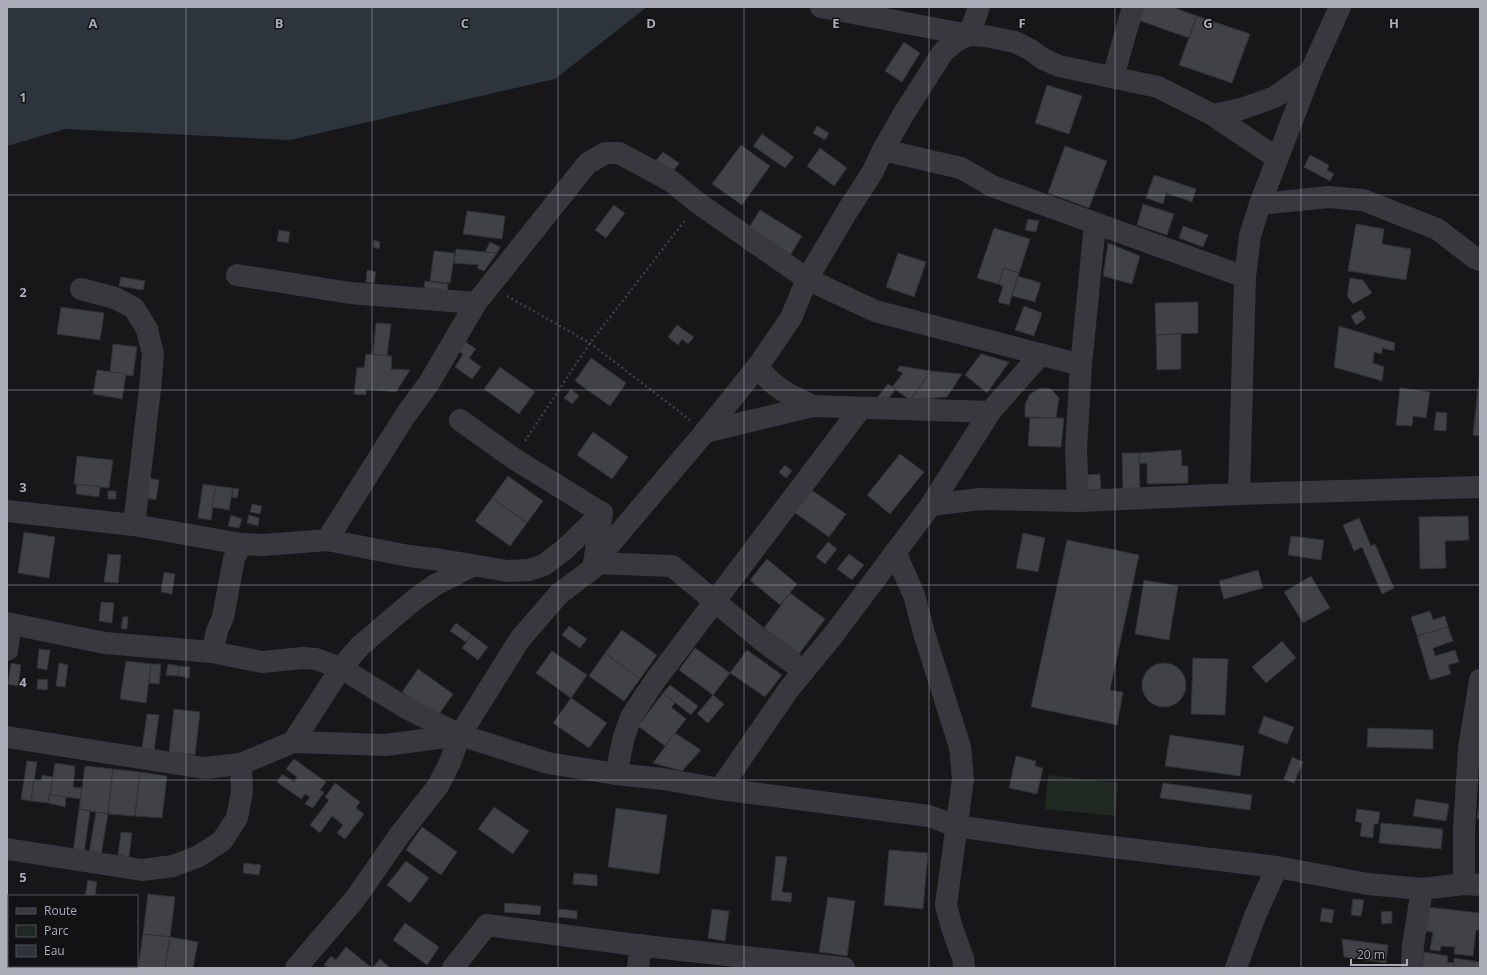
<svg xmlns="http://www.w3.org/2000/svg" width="1487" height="975" font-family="'Open Sans',sans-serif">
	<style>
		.green { fill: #212923 }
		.water { fill: #2d343c }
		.building { fill: #414246; stroke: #313135 }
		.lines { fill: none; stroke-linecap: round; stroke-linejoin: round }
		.path { stroke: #3e3f45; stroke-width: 2.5; stroke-dasharray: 2 3; stroke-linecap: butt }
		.minor { stroke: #38383e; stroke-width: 22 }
		.grid { fill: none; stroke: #aaadb8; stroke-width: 1; stroke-opacity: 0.55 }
		.grid-label { font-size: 13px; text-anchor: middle; font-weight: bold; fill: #aaadb8; stroke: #121214; stroke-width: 3; stroke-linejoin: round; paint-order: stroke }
	</style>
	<rect width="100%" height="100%" fill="#171719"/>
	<polygon class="green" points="1048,775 1118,783 1115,816 1045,809"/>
	<polygon class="water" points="7,7 647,7 555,79 290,140 65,129 7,146"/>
	<g class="building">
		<polygon points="1142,7 1172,7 1197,16 1189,38 1138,20"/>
		<polygon points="1197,16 1250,34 1232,83 1179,65"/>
		<polygon points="904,42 920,53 902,82 885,71"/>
		<polygon points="1047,85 1082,96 1069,134 1035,123"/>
		<polygon points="817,126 829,133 825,140 813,133"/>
		<polygon points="762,134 794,157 785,168 753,146"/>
		<polygon points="741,145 770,166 742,205 712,184"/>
		<polygon points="1065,146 1107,161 1089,208 1048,193"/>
		<polygon points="820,148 847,168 834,186 807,166"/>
		<polygon points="663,152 679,163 670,176 653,164"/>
		<polygon points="1310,155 1329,165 1327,170 1334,174 1330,181 1304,167"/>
		<polygon points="1154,175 1196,189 1192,202 1166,193 1163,204 1146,198"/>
		<polygon points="1143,204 1174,214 1167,235 1137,225"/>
		<polygon points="614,205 625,213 606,238 595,230"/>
		<polygon points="760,210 802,236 789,257 747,231"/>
		<polygon points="467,211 505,216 502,239 463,234"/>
		<polygon points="1028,219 1039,221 1036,232 1025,230"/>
		<polygon points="1356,224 1384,229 1382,244 1411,249 1406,280 1348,271"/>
		<polygon points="1183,226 1208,235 1203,247 1179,238"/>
		<polygon points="994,228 1030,239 1019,273 1004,268 998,284 977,278"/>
		<polygon points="279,230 290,232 288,243 277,241"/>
		<polygon points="374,240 380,242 379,249 373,247"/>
		<polygon points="490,242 500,247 497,253 485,252"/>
		<polygon points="1108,243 1140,256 1132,284 1103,276"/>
		<polygon points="456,249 485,252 497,253 484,271 477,268 479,265 454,263"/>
		<polygon points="434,251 455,253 450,283 430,281"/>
		<polygon points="898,253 926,262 914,297 886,287"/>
		<polygon points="1004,268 1019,273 1009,305 998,302 1003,286 998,284"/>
		<polygon points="367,270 376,272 374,283 366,282"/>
		<polygon points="1018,276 1041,283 1035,302 1012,296"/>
		<polygon points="121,277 145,281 143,290 119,286"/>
		<polygon points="1350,278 1363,280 1372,293 1353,304 1347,296"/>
		<polygon points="425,281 448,284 447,291 424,288"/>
		<polygon points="1198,302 1198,333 1156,335 1155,303"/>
		<polygon points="1024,306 1042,313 1034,336 1015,330"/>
		<polygon points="61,307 104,313 100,340 57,334"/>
		<polygon points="1361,310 1366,318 1356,325 1351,316"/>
		<polygon points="376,323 391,324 387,356 373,355"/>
		<polygon points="677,325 694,337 688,344 682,339 678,345 668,337"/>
		<polygon points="1339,326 1395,343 1394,351 1382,348 1382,354 1374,352 1373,363 1384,367 1382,381 1334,367"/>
		<polygon points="1181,334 1181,369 1157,370 1156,335"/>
		<polygon points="464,341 476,349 469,358 481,367 472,379 455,367 463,354 457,350"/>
		<polygon points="113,344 137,347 133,376 110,372"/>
		<polygon points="366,354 392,356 391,369 410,370 396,392 366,389 366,395 354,394 357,367 364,368"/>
		<polygon points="981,354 1009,362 987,393 965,375"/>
		<polygon points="591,358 626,383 610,406 575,381"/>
		<polygon points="900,366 931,371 910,400 892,387 903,373 897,370"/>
		<polygon points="500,367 535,392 519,414 484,389"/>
		<polygon points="97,370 126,374 122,399 93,394"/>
		<polygon points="1480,370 1480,436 1473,435"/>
		<polygon points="931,371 962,374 947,397 910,400"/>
		<polygon points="888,384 896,389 889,398 877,398"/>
		<polygon points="1041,388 1051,389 1059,398 1056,418 1025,417 1025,404 1030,394"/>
		<polygon points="1400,388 1430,392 1426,418 1413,416 1412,426 1396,425"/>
		<polygon points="571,389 579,396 572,404 564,398"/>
		<polygon points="1436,412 1447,413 1446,431 1434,430"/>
		<polygon points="1030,418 1064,418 1061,447 1028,446"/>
		<polygon points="593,432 628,457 612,479 577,455"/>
		<polygon points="1181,450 1182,466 1188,466 1188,483 1147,484 1147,463 1139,464 1139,453"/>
		<polygon points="1122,453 1139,453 1140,491 1123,491"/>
		<polygon points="900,454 924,472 890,514 867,495"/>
		<polygon points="77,456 113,460 109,488 74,484"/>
		<polygon points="785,465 792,471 786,478 779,472"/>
		<polygon points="1100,474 1101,489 1086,490 1085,475"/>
		<polygon points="508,476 543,501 527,523 492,498"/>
		<polygon points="148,478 159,480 156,500 145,498"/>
		<polygon points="77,484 100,487 99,497 76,494"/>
		<polygon points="203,484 216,486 211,520 198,518"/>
		<polygon points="216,486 233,488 229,510 212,507"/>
		<polygon points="233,488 239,489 237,498 232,497"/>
		<polygon points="810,489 846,514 829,537 794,512"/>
		<rect x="108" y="491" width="8" height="8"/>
		<polygon points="492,498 527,523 510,546 475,521"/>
		<polygon points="252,504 262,506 260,514 250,512"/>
		<polygon points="231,515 242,519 239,528 228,526"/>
		<polygon points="249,515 259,518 258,526 247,523"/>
		<polygon points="1468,516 1469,540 1445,541 1446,568 1420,569 1419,517"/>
		<polygon points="1359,518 1371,546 1375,544 1394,588 1382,594 1362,547 1354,551 1343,525"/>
		<polygon points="24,532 55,537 49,578 18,573"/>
		<polygon points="1023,533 1045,538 1038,572 1016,568"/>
		<polygon points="1291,536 1324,540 1321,560 1288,555"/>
		<polygon points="1067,540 1139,555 1110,690 1123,692 1117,725 1031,707"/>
		<polygon points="828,542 837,549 825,564 816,557"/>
		<polygon points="108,554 121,555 118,583 104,582"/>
		<polygon points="849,554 864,565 852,580 837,569"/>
		<polygon points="767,559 797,584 780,605 750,580"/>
		<polygon points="1258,570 1263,588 1224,599 1219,581"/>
		<polygon points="164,572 175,574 172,594 161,592"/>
		<polygon points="1311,576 1330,608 1303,623 1284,592"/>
		<polygon points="1144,580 1178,586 1169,640 1135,634"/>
		<polygon points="790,593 825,619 799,654 764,628"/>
		<polygon points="101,602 114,603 112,623 99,621"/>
		<polygon points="1430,611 1433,620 1445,616 1448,627 1417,636 1411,617"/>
		<polygon points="123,617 128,617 127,629 121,629"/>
		<polygon points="456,623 472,635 466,642 450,631"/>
		<polygon points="569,626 587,639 580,648 562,635"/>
		<polygon points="1448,627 1453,641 1433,648 1435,656 1455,650 1459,662 1448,665 1451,674 1430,680 1417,636"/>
		<polygon points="622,630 657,655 640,679 605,653"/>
		<polygon points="472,635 488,647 478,660 462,648"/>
		<polygon points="1282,641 1296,658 1266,683 1252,667"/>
		<polygon points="695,648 730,673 713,695 679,670"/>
		<polygon points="39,649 50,650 47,670 37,668"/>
		<polygon points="747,650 782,675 765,697 730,673"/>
		<polygon points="552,651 587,675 571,698 536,673"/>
		<polygon points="605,653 640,679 624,701 589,676"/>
		<polygon points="1193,658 1228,659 1225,715 1191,714"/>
		<polygon points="126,661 151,664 146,703 120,699"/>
		<circle cx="1164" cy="685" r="22"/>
		<polygon points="11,663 21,665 18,686 8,684"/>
		<polygon points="59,663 68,665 65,687 56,686"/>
		<polygon points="151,664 161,664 159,684 149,683"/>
		<polygon points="168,664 179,666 178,676 166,675"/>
		<polygon points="179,666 190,667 189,678 178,676"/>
		<polygon points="418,669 453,694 437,717 402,692"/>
		<polygon points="38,679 48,680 47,690 37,689"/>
		<polygon points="670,685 698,706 691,715 663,693"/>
		<polygon points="663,693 675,703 671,707 686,719 665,746 638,726"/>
		<polygon points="713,695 724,704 708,723 697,714"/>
		<polygon points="571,698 607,723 589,748 553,723"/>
		<polygon points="174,709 200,712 195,755 169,752"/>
		<polygon points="147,714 159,715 154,750 142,748"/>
		<polygon points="1264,716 1294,727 1287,744 1258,733"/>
		<polygon points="1368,728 1433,730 1433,749 1367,747"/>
		<polygon points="675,733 701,750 682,771 653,763"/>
		<polygon points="1170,735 1244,746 1240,776 1165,766"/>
		<polygon points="1016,756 1036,761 1035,766 1043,768 1037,794 1009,788"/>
		<polygon points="1292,757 1303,762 1294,783 1284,779"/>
		<polygon points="294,759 326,782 320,790 324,792 313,808 305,804 310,797 305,794 301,799 277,782 282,774 294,782 297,777 286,769"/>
		<polygon points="27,761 37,762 31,801 21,799"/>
		<polygon points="55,763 75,766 73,787 82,788 80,799 50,795"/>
		<polygon points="85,766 113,769 108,814 79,809"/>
		<polygon points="113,769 140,772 135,816 108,814"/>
		<polygon points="140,772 167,776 162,818 135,816"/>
		<polygon points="42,775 53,777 48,803 31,801 34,780 41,781"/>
		<polygon points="335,783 360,802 356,808 364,814 345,839 337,833 343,825 332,816 320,833 310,825 329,800 325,797"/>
		<polygon points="1163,783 1252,795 1250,810 1160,798"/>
		<polygon points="50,795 66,797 65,807 48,803"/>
		<polygon points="1416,799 1449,804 1446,821 1413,816"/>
		<polygon points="1480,799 1480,819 1477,818"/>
		<polygon points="494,807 529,831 513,854 478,829"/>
		<polygon points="616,808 667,815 659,874 608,867"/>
		<polygon points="79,809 90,811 84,854 73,852"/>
		<polygon points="1357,809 1380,812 1378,824 1374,824 1373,838 1360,836 1362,823 1355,821"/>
		<polygon points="96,812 108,814 101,855 89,853"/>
		<polygon points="1381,823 1443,829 1441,849 1379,843"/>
		<polygon points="422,827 457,852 441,875 406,850"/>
		<polygon points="121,832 132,833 129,857 118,855"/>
		<polygon points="889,850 928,853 923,909 884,905"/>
		<polygon points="776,856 787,857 782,892 792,893 791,902 771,900"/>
		<polygon points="406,861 429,878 410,903 387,885"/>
		<polygon points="244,863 261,865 259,875 243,873"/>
		<polygon points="574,873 597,875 597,886 573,884"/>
		<polygon points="88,880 97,882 95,896 85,896"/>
		<polygon points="148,894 175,897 170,937 143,934"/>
		<polygon points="828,897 855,901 847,956 819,952"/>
		<polygon points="1353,899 1364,900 1361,916 1351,915"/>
		<polygon points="505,903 541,906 540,915 504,912"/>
		<polygon points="1427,907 1480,913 1480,930 1476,930 1473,956 1454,954 1455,947 1441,946 1440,951 1430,950 1433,932 1425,931"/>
		<polygon points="1322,908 1334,910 1332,923 1320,921"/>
		<polygon points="559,909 577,911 577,919 558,917"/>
		<polygon points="712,909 729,911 725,941 708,938"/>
		<polygon points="1392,911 1392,923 1382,924 1381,912"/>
		<polygon points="9,918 9,954 7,954 7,929"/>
		<polygon points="405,923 439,947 427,965 393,940"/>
		<polygon points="143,934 170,937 165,968 138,968"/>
		<polygon points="170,937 198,942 193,968 165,968"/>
		<polygon points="1342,939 1388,945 1386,963 1344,957"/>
		<polygon points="346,947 372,968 329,968 324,965 331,956 336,960"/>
		<polygon points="1424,952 1448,956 1447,962 1454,963 1454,958 1480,962 1479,968 1422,968"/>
		<polygon points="380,959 390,968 372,968"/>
		<polygon points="60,966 79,966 79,968 62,968 63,966"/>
		<rect x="99" y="966" width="12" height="2"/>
	</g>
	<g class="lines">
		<g class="path">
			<polyline points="507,296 590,343 690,420"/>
			<polyline points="525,441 590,343 686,219"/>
		</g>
		<g class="minor">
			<polyline points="821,7 969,35 985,36 1015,42 1031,50 1043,59 1059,66 1158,87 1213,115 1277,158"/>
			<polyline points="1113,77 1133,7"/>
			<polyline points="1213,115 1241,109 1275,97 1311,71"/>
			<polyline points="883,150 961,168 992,186 1245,277"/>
			<polyline points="1260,204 1328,197 1363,200 1437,229 1475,258 1480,260"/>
			<polyline points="237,275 350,293 476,303"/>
			<polyline points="81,289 115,298 134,308 147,329 153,354 150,389 134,525"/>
			<path d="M758,366c13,21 33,30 55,40"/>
			<polyline points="460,420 513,458 602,513 594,563 596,566 559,594 520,639 460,735"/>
			<polyline points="705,432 813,406 990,412"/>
			<polyline points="1239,494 1245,277 1250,236 1260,204 1311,71 1340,7"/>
			<polyline points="1078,501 1076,449 1081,365 1095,224"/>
			<polyline points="931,505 990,412 1041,354"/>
			<polyline points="7,511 134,525 241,544"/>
			<polyline points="327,540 405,416 429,383 476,303 587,164 605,153 619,153 671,181 698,203 807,279 875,311 1081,365"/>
			<polyline points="895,552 914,595 924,633 960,747 963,779 946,905 952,928 963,958 964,968"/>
			<polyline points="594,563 705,432 758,366 791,318 807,279 848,210 872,173 883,150 903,115 943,52 956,41 969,35 979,7"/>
			<polyline points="594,563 672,566 764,642 804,671"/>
			<polyline points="7,623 105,643 212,652 217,631 223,617 234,559 241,544 263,545 327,540 409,556 442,560 508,571 529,570 544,565 565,549 602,513"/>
			<polyline points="7,650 11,624"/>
			<polyline points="212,652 262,662 303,658 316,659 341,668 406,708 460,735 450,762 438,786 401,833 355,899 296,968"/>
			<polyline points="7,737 204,768 241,764 293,742 386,745 460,735 548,763 616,774 663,779 720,789 929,816 956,826 1039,838 1277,867 1368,884 1422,889 1464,884 1480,885"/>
			<polyline points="293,742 341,668 360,646 414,600 435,585 472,566"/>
			<polyline points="616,774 624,737 631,717 654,682 715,601 861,408"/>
			<polyline points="720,789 789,689 834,634 931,505 980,499 1078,501 1239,494 1480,487"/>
			<polyline points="7,849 142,870 173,866 199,856 222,841 237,818 242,792 241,764"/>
			<polyline points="1464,884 1464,829 1469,748 1480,680"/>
			<polyline points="7,966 21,968"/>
			<polyline points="453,968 487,925 636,945 844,968"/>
			<polyline points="638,968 641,945"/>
			<polyline points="1236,968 1255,916 1277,867"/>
			<polyline points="1412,968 1413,945 1422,889"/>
		</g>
	</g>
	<path class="grid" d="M186,7v961M372,7v961M558,7v961M744,7v961M929,7v961M1115,7v961M1301,7v961M7,195h1473M7,390h1473M7,585h1473M7,780h1473"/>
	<g class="grid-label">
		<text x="93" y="28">A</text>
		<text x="279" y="28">B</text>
		<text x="465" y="28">C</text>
		<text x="651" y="28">D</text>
		<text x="836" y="28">E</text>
		<text x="1022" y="28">F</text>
		<text x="1208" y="28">G</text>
		<text x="1394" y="28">H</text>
		<text x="23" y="102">1</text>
		<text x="23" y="297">2</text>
		<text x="23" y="492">3</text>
		<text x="23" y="687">4</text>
		<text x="23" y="882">5</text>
	</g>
	<rect width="1487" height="975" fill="none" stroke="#aaadb8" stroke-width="16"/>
	<rect x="8" y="895" width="130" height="72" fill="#121214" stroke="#4f5056"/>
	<rect x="16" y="908" width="20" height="6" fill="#38383e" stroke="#4f5056"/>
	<text x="44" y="915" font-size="12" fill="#aaadb8">Route</text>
	<rect x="16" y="925" width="20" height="12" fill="#212923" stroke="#4f5056"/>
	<text x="44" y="935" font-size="12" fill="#aaadb8">Parc</text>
	<rect x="16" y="945" width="20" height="12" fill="#2d343c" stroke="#4f5056"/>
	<text x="44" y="955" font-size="12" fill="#aaadb8">Eau</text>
	<path d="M1351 959v6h56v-6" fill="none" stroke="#aaadb8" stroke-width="2"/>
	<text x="1357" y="959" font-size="12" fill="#aaadb8" stroke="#121214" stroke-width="3" paint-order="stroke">20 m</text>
</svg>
